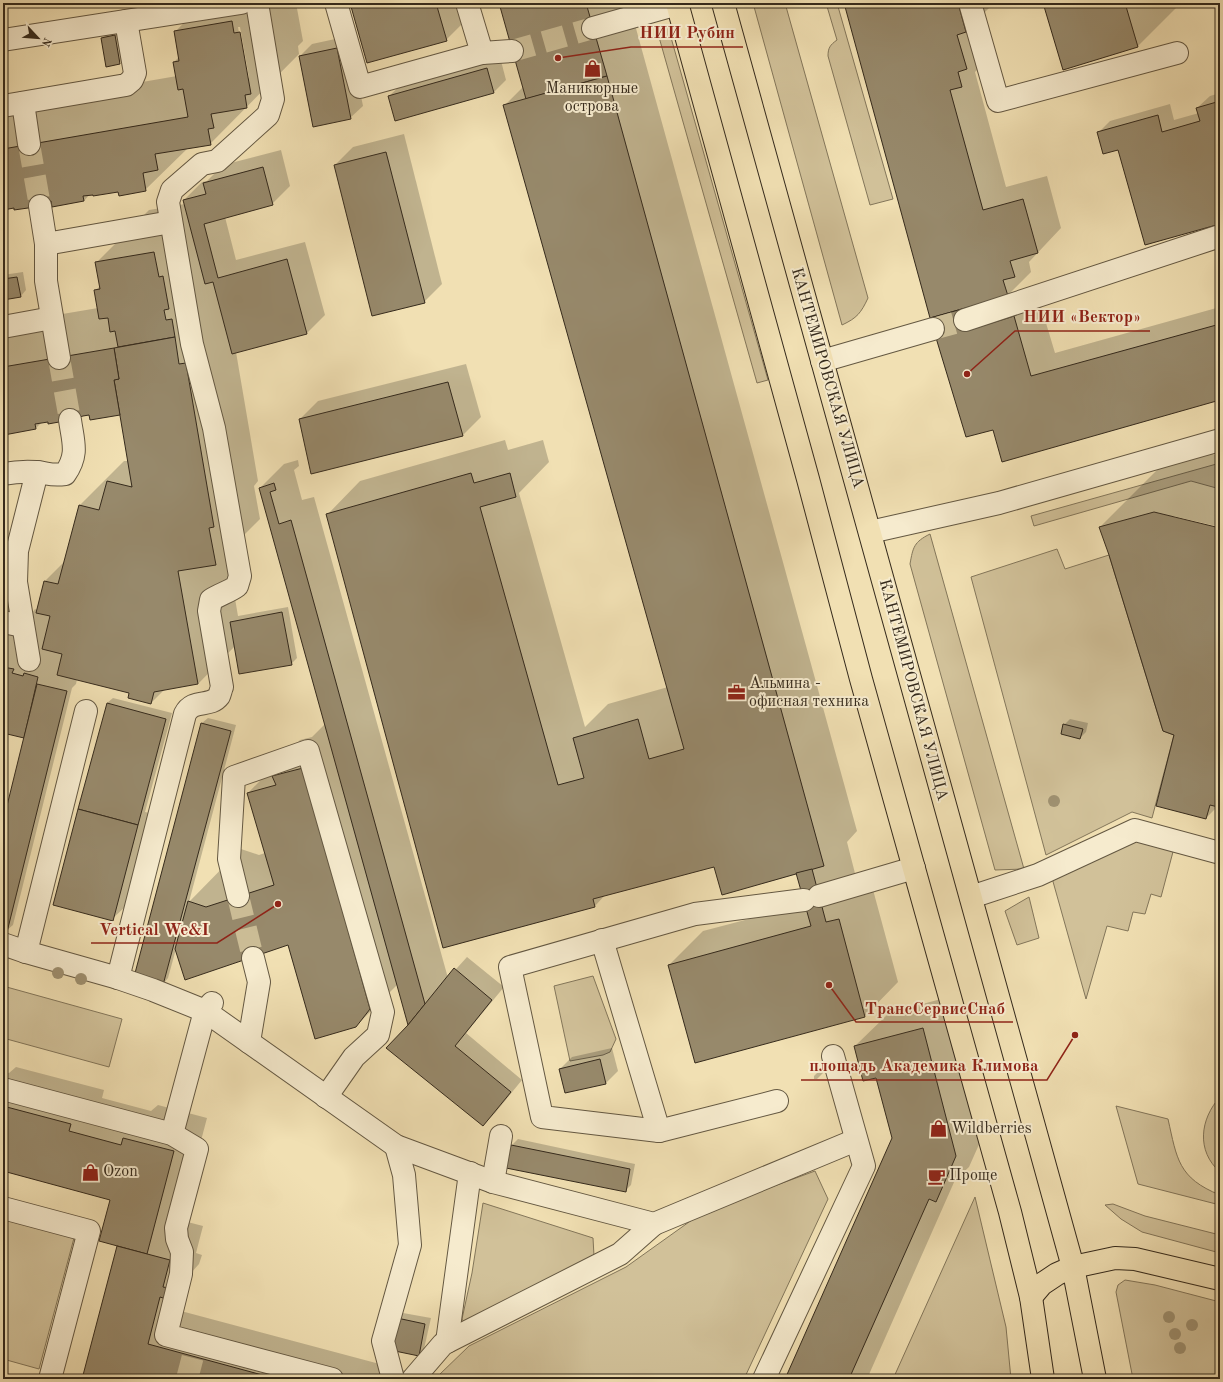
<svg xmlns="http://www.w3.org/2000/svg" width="1223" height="1382" font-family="'Old Standard TT',serif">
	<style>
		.green { fill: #d1c199; stroke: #83765a }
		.shadow { fill: #0003; fill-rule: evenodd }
		.building { fill: #97896b; stroke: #352a1c }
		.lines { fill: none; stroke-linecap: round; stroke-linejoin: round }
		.minor-tunnel { stroke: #cbbc95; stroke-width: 22; stroke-dasharray: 22 11; stroke-linecap: butt }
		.minor-casing { stroke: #645842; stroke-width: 24 }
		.major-casing { stroke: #352a1c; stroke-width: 24 }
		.minor { stroke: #f6ebce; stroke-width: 22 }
		.major { stroke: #f1e0b3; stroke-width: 22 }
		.tree { fill: #9f9171 }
		.labels { text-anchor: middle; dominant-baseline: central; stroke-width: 4; stroke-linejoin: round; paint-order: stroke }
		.poi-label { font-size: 16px; fill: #352a1c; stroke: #f6ebce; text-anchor: start }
		.street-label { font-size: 16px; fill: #352a1c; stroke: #f6ebce }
		.leader { fill: none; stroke: #8f2418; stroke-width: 1.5 }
		.callout-dot { fill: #8f2418; stroke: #f6ebce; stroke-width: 1.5 }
		.callout-label { font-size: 17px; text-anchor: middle; font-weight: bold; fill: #8f2418; stroke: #f6ebce; stroke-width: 4; stroke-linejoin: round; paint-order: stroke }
	</style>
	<rect width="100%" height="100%" fill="#f1e0b3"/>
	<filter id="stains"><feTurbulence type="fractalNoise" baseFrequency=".005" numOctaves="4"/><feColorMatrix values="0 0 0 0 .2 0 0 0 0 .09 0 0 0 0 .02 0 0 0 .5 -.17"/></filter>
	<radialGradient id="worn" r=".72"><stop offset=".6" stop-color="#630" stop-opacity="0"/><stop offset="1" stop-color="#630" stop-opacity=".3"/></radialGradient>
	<g class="green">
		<path d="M753,3h32l83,295c-7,15 -11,20 -26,27z"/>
		<path d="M826,3h11l56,196 -23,6 -42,-149c0,-8 2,-11 9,-16z"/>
		<polygon points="668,27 768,380 757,383 657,30"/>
		<polygon points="1220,463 1220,489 1191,481 1034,526 1031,516"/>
		<path d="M930,534l94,335 -29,1 -85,-306c3,-17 4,-22 20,-30z"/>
		<polygon points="1057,549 1065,569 1109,555 1163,731 1174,735 1152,818 1132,812 1046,855 971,577"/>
		<polygon points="1137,838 1174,848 1161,897 1151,894 1145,914 1133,912 1128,931 1107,926 1086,999 1052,878"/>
		<polygon points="1029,897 1039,938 1017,945 1005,911"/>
		<polygon points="593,976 616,1039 610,1052 603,1055 570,1061 554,986"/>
		<polygon points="3,986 122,1019 109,1067 3,1038"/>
		<path d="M1220,1097v75c-24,-21 -20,-53 0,-75z"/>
		<path d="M1116,1106l52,13c9,40 10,59 52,76v10l-82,-21z"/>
		<polygon points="815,1171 828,1199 744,1379 439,1379 439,1375 469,1346 626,1267 703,1212"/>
		<polygon points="975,1197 1006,1327 1011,1379 893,1379"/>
		<polygon points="483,1203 593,1238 594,1256 465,1324 462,1319 472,1273"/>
		<polygon points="1113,1204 1145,1216 1220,1235 1220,1253 1142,1232 1121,1219 1105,1205"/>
		<polygon points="3,1219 74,1238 39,1369 3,1359"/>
		<polygon points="1125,1280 1155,1285 1220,1302 1220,1379 1133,1379 1116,1292 1118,1285"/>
	</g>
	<g class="shadow">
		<path d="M203,3h93l7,38 -5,5 1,8 -89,90 -22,4 -43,42 -55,4 -6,7 -32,-1 -41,7 -8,8v-109l174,-30 -3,-14 5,-5 -4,-25zM238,27h2l9,51 -2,2z"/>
		<polygon points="351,3 459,3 464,22 446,40"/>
		<polygon points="500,3 629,3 857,831 847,842 859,889 872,886 898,982 865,1016 695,1062 669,965 703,931 806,904 797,872 715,866 606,894 595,906 327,515 360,481 505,440 508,450 543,440 549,462 519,493 585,727 608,704 668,687 504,106 523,87"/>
		<polygon points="845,3 988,3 989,8 982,15 985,62 975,72 1006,187 1047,176 1061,228 1029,262 1031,272 1007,296 1037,293 1055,353 1220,307 1220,399 994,428 934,329"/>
		<polygon points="1044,3 1181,3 1138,46"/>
		<polygon points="121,30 125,58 119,63 102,38 108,32"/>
		<polygon points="349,36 363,106 350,118 300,56 312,44"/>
		<polygon points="500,57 506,80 494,92 389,96 402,84"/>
		<polygon points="1220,93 1220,222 1098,133 1110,121 1170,104 1174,120 1199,113 1197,108 1210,96"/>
		<polygon points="404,134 442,284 424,302 335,165 353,147"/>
		<polygon points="281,150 290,186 272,204 225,217 236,260 305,242 325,315 307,333 236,352 258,481 254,486 260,519 227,552 238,616 288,607 297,658 291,664 235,646 198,684 165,689 151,703 130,693 77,679 76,684 72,688 13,925 7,930 3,930 3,826 25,737 3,732 3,603 23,608 32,613 35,609 37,610 45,581 65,561 80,505 124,461 129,461 120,414 90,413 42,422 36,428 5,434 3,427 3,324 98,308 95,291 100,286 96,263 149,210 185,204 184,200 202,182 207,181 223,165"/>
		<polygon points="23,272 26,290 21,296 3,299 3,275"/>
		<polygon points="466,364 481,417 463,435 312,473 300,419 318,401"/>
		<polygon points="1212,454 1220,456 1220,527 1173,516 1173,518 1220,529 1220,804 1206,818 1100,527 1158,469"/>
		<polygon points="298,460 299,466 294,470 302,500 314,497 448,978 467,957 504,987 466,1033 522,1080 495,1113 483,1125 387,1048 409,1024 398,984 356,1026 289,944 176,949 168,978 163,984 202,723 208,718 236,725 189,902 241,849 259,855 265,853 248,793 300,740 312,737 325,724 260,488 284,464"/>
		<polygon points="113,698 172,713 145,812 150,813 125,907 112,919 107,703"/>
		<polygon points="1070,719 1088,723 1086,732 1080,738 1064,725"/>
		<polygon points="956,995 989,1122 969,1167 955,1180 867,1379 786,1379 893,1138 877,1076 855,1046 889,1013"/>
		<polygon points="612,1048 618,1071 606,1083 560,1069 572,1057"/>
		<polygon points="16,1067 104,1090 102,1098 151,1111 158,1105 207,1118 180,1220 203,1226 196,1253 202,1255 199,1264 191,1273 181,1311 436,1379 83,1379 119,1245 111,1199 3,1170 3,1072 9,1073"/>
		<polygon points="820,1070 822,1070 823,1073 817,1079 814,1079 814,1076"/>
		<polygon points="518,1139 635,1164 631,1185 625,1191 508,1167 512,1145"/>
		<polygon points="403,1313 431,1318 424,1349 418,1355 398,1319"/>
	</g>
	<g class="building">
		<polygon points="350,3 436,3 447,41 367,63"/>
		<polygon points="499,3 586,3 607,76 526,99"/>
		<polygon points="844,3 958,3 966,32 957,35 967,69 958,72 962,87 950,90 983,210 1023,199 1038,253 1010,261 1015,277 1003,280 1008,296 930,318"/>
		<polygon points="1043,3 1125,3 1138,47 1063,70"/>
		<polygon points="232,21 234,33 240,32 251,94 245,95 247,108 211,114 214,128 208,129 211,145 155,154 158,170 143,173 146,191 119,196 118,192 93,196 93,195 83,196 84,201 52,207 51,201 41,203 42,206 14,210 14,208 3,210 4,216 3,216 3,149 188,117 183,89 178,90 173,62 179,61 174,31"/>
		<polygon points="115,35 120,64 106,67 101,38"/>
		<polygon points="337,48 351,119 313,127 299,56"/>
		<polygon points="487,68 494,93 395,121 388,96"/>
		<polygon points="607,76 824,866 722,895 714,867 593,899 595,907 443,948 326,514 471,473 474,483 510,473 516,497 480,507 558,785 584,778 573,738 638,719 649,759 684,749 503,105"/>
		<polygon points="1220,101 1220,224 1145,245 1118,150 1103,154 1097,132 1158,115 1162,132 1200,121 1196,108"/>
		<polygon points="386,152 425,303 372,316 334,165"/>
		<polygon points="263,167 273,205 204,224 218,278 287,259 307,334 232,354 213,282 205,284 183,200 206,194 203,183"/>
		<polygon points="154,252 159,277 163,276 169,309 164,310 166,320 172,319 175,337 118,347 115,331 110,332 108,318 99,319 94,290 100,289 95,262"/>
		<polygon points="17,277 21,297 3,300 3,279"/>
		<polygon points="962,309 969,330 1014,316 1031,376 1220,324 1220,400 1002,462 993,430 966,437 930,318"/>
		<polygon points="175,337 179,364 186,363 214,527 209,528 216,565 178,571 198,684 154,692 151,704 128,698 129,693 57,675 62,654 42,649 50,616 36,613 44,581 58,584 79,505 99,510 107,481 132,487 114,380 119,379 114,348"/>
		<polygon points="114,348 119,379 114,380 120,415 90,420 89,415 83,416 70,420 48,424 48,422 35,424 36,429 4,435 3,367"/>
		<polygon points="448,382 463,436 311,474 299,419"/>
		<polygon points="274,483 276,490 270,492 279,524 291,520 425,1004 408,1025 259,488"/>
		<polygon points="1154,512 1220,528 1220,799 1218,807 1210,805 1206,819 1156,806 1174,735 1163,731 1109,555 1099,527"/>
		<polygon points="282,612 292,665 239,674 230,622"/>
		<polygon points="3,667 14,669 12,673 23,676 24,673 38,677 24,738 3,733"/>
		<polygon points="37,684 67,691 7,932 3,931 3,822"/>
		<polygon points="107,703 166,719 138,825 78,809"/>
		<polygon points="201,723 231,731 163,985 134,977"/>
		<polygon points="1063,724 1083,729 1080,739 1061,734"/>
		<polygon points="303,768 370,1009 356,1027 315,1039 288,945 185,980 175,949 188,901 206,907 274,885 247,793 276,785 272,776"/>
		<polygon points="78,809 138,825 113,921 53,905"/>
		<polygon points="812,869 826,922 839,919 865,1017 695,1063 668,965 811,926 796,873"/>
		<polygon points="454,968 492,1000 455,1046 511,1092 483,1126 386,1048 408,1025"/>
		<polygon points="923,1028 956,1156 936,1202 929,1199 849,1379 785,1379 892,1138 876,1078 863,1081 854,1046"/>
		<polygon points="600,1059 606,1084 565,1093 559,1069"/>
		<polygon points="3,1106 71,1124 69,1131 121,1145 123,1138 174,1151 147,1254 99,1241 110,1200 3,1171"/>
		<polygon points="511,1145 630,1169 626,1192 506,1168"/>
		<polygon points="117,1246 170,1260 163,1287 169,1288 166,1299 160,1297 148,1344 277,1379 82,1379"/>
		<polygon points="397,1318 425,1324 419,1356 390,1350"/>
	</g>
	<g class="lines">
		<g class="minor-tunnel">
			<polyline points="512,51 593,28"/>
			<polyline points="29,144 40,206"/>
			<polyline points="933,329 965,320"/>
			<polyline points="59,358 70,420"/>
			<polyline points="238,896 253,958"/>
			<polyline points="187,1379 193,1356"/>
		</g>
		<defs>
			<g id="minor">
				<polyline points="336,3 360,87 482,53 512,51"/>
				<polyline points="467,3 482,53"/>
				<polyline points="970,3 998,101 1177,53"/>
				<polyline points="593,28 678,4"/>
				<polyline points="3,40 241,3"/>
				<polyline points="23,103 29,144"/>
				<polyline points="3,106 126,85 132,80 135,73 126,21"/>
				<polyline points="40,206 46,244 46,281 59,358"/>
				<polyline points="46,244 171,222"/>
				<polyline points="965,320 1220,236"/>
				<polyline points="3,327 52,318"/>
				<polyline points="822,361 933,329"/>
				<path d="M3,474c11,-2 21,-3 33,-2 12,1 15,4 29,2 14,-20 8,-32 5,-54"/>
				<polyline points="870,532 999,503 1220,440"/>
				<polyline points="3,622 23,626"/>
				<polyline points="29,660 16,582 17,551 37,472"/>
				<polyline points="238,896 229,859 234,777 308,751 383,1012 378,1035 354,1057 326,1097"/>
				<polyline points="819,896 914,868"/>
				<polyline points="971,897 1038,875 1135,830 1220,853"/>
				<polyline points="602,940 659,1131"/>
				<polyline points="3,944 26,952 118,978 153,990 205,1011 396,1146 493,1182 654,1224 856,1140"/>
				<polyline points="26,952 86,711"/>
				<path d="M118,978l67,-264c8,-16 25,-6 34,-18 1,-2 2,-7 3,-9l-13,-76 2,-11c9,-6 18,-8 26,-14l3,-10 -26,-148 -22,-84 -24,-142 4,-12 30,-26 15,-3 51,-46 5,-16 -16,-96"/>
				<polyline points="249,1042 259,982 253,958"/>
				<polyline points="3,1089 172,1134 197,1149 176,1228 177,1239 182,1252 181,1274 166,1335 332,1379"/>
				<polyline points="777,1101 659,1131 542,1117 510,967 695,914 804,900"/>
				<polyline points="172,1134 205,1011 212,1003"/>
				<polyline points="493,1182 501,1136"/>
				<polyline points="3,1208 89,1231 50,1379"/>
				<polyline points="447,1342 470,1173"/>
				<polyline points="393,1379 383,1341 410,1245 404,1175 396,1146"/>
				<polyline points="413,1379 443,1344 620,1254 654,1224"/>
				<polyline points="764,1379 864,1166 833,1056"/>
			</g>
			<g id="major">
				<polyline points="677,3 808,479 861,679 1010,1212 1031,1297 1043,1379"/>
				<polyline points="723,3 1073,1267 1095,1379"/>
				<polyline points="1031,1297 1042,1284 1057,1274 1073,1267 1115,1258 1135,1259 1220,1279"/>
			</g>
		</defs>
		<use href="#minor" class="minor-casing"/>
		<use href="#major" class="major-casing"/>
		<use href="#minor" class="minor"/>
		<use href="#major" class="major"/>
	</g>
	<g class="tree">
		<circle cx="1054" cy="801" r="6"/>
		<circle cx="58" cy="973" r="6"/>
		<circle cx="81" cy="979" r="6"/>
		<circle cx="1169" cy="1317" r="6"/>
		<circle cx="1192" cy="1325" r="6"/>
		<circle cx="1175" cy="1334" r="6"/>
		<circle cx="1180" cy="1348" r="6"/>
	</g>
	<defs>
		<symbol id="shop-bare" viewBox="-9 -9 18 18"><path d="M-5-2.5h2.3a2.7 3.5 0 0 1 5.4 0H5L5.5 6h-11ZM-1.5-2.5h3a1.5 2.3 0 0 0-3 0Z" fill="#8f2418" stroke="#f6ebce" stroke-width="2.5" paint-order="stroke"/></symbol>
		<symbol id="office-bare" viewBox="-9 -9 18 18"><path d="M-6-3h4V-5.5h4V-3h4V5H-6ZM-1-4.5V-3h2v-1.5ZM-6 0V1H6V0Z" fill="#8f2418" stroke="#f6ebce" stroke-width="2.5" paint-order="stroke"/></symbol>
		<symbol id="cafe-bare" viewBox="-9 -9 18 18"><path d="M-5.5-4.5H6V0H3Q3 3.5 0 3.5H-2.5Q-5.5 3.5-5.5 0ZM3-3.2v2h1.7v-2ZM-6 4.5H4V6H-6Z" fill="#8f2418" stroke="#f6ebce" stroke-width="2.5" paint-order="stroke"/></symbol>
	</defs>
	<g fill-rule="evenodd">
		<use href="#shop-bare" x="580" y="56" width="25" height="25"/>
		<use href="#office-bare" x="724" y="680" width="25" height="25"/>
		<use href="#shop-bare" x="926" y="1116" width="25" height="25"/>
		<use href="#shop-bare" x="78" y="1160" width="25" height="25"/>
		<use href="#cafe-bare" x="924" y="1164" width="25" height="25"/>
	</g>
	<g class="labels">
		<g class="poi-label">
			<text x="592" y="89" text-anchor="middle">Маникюрные<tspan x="592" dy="18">острова</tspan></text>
			<text x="749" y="684">Альмина -<tspan x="749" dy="18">офисная техника</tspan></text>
			<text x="951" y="1129">Wildberries</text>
			<text x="103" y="1172">Ozon</text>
			<text x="949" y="1176">Проще</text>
		</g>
		<g class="street-label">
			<text transform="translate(827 378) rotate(74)">КАНТЕМИРОВСКАЯ УЛИЦА</text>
			<text transform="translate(913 690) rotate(75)">КАНТЕМИРОВСКАЯ УЛИЦА</text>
		</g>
	</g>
	<path class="leader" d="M558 58L631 47H743M967 374L1015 331H1150M278 904L217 943H91M829 985L856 1022H1013M1075 1035L1047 1080H801"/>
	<g class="callout-dot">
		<circle cx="558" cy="58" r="4"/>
		<circle cx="967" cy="374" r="4"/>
		<circle cx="278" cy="904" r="4"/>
		<circle cx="829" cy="985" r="4"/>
		<circle cx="1075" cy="1035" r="4"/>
	</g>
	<g class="callout-label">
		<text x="687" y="38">НИИ Рубин</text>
		<text x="1082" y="322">НИИ «Вектор»</text>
		<text x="154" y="935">Vertical We&amp;I</text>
		<text x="935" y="1014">ТрансСервисСнаб</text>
		<text x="924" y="1071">площадь Академика Климова</text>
	</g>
	<rect width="1223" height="1382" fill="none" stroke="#f1e0b3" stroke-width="16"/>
	<rect x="4" y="4" width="1215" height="1374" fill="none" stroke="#352a1c" stroke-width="2"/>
	<rect x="8" y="8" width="1207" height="1366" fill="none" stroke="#352a1c"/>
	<g transform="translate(38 38) rotate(116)" stroke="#f6ebce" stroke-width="3" paint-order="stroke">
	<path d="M0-3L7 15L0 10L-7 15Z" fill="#352a1c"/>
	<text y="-6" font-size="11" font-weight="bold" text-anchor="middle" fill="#352a1c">N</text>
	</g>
	<rect width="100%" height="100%" filter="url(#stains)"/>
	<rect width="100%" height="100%" fill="url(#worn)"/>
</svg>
